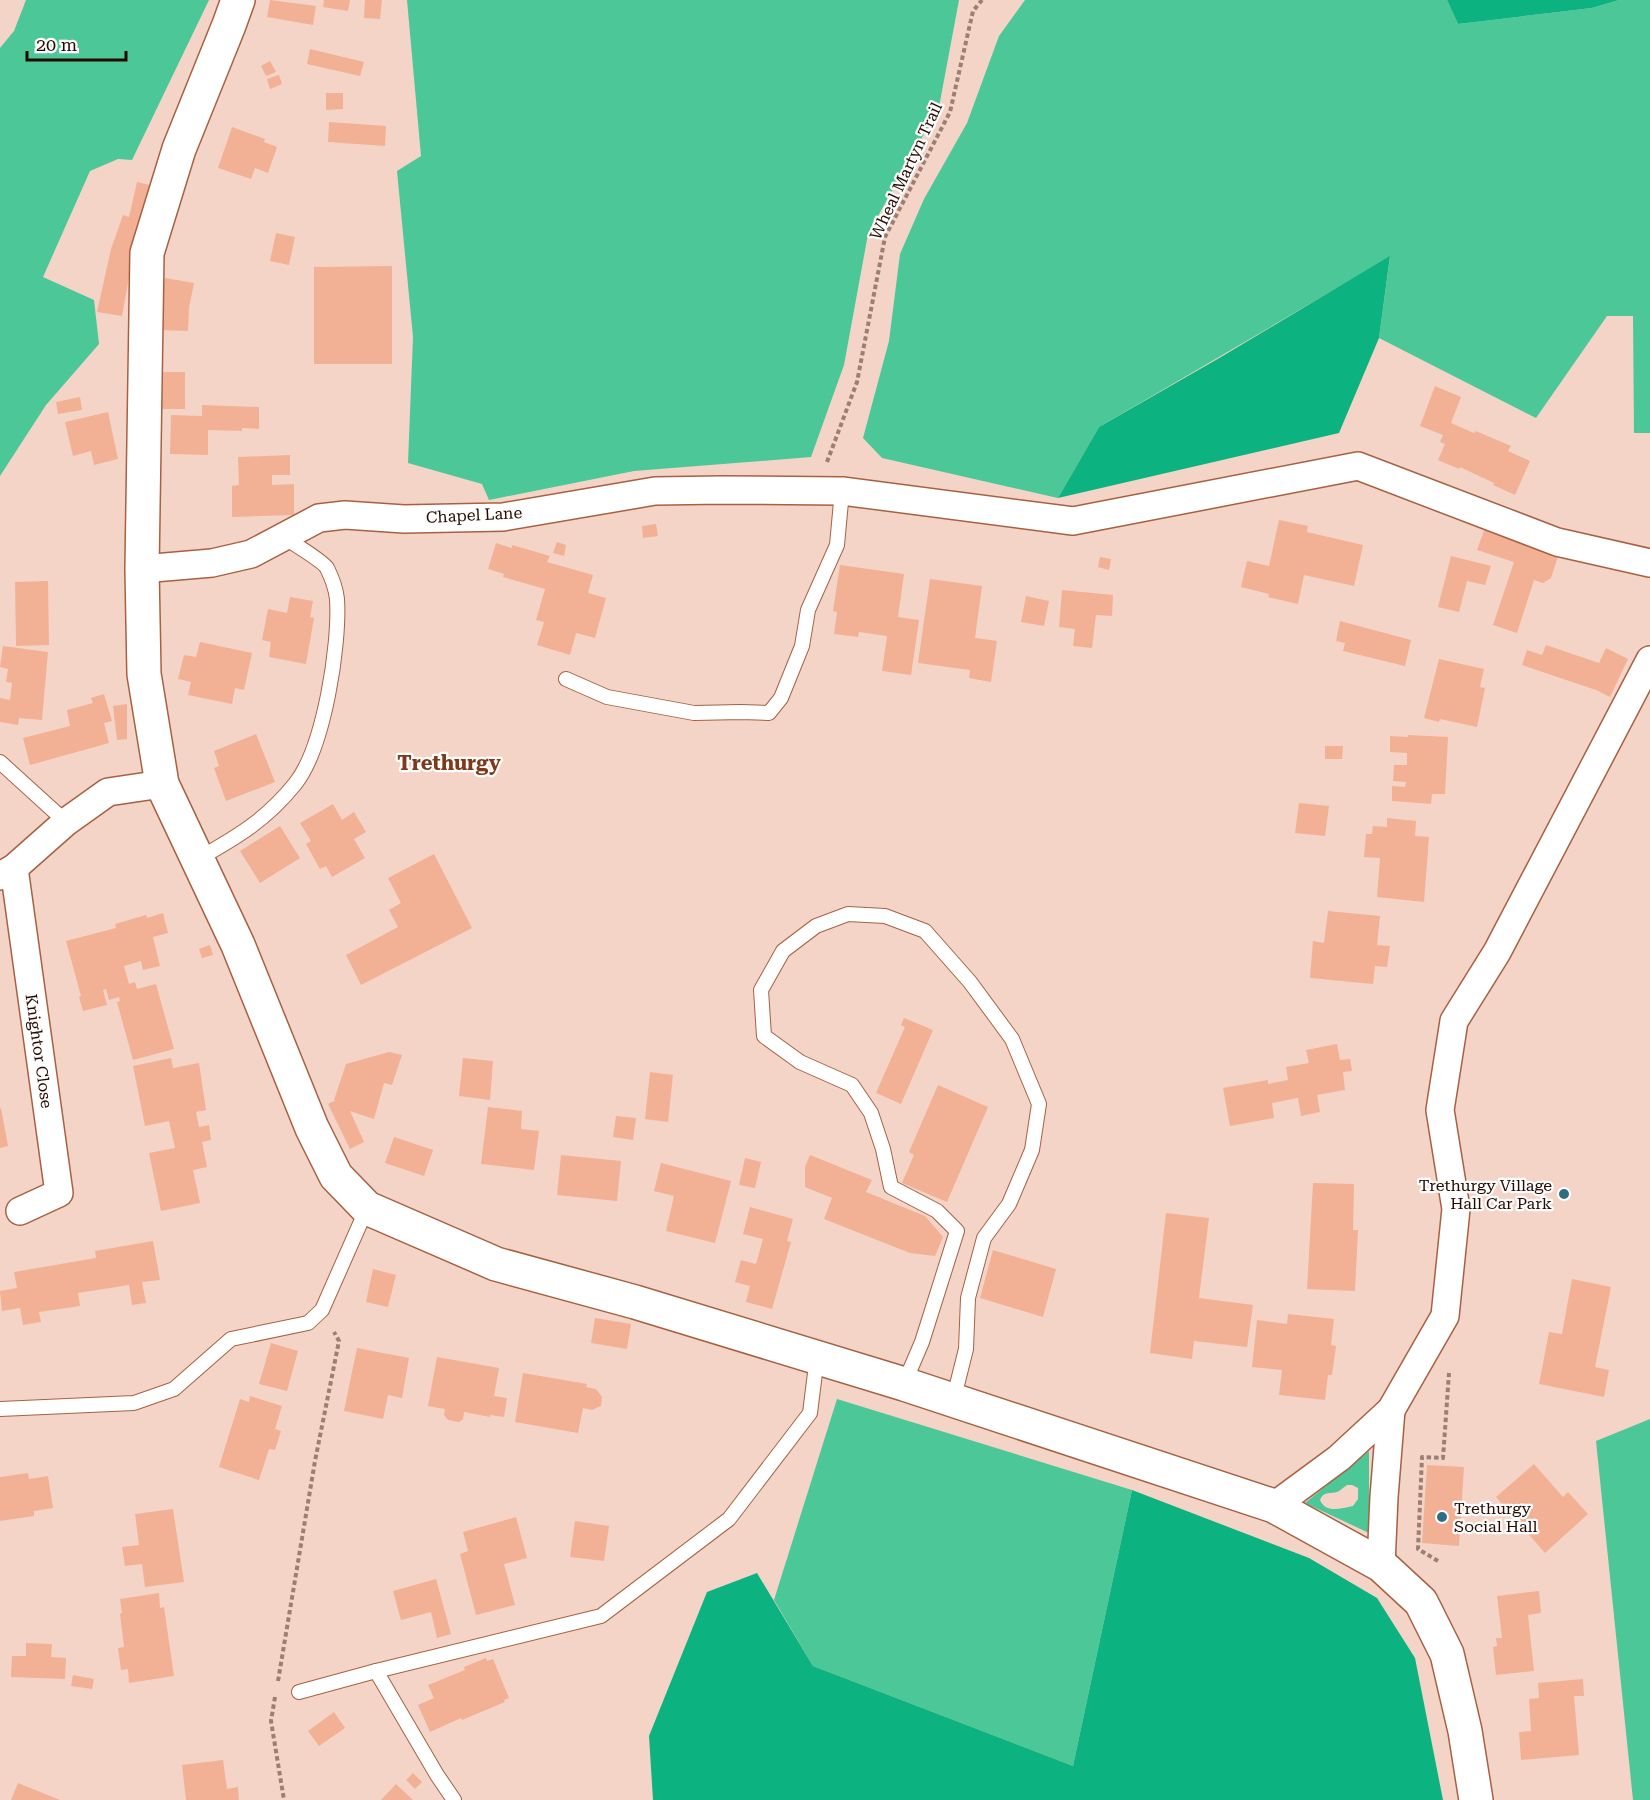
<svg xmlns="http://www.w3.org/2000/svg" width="1650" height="1800" font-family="'Roboto Serif',serif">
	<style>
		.green { fill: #4bc798; fill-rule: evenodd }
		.forest { fill: #0cb280 }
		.building { fill: #f2b195 }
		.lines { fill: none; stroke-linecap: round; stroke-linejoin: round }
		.lane-casing { stroke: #a76142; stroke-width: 16 }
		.street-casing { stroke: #a76142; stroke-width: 30 }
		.secondary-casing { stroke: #a76142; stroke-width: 36 }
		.path { stroke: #9c7f73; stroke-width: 4; stroke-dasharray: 4.5 3; stroke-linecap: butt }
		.lane { stroke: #fff; stroke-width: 14 }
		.street { stroke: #fff; stroke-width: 27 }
		.secondary { stroke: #fff; stroke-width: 33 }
		.poi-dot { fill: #2f6d83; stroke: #fdfdfd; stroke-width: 2 }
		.labels { text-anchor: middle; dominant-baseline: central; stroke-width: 4.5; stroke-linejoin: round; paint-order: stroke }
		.street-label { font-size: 16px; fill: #250a01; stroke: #fdfdfd }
		.poi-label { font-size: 16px; fill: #250a01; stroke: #fdfdfd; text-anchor: end }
		.quarter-label { font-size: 20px; font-weight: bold; fill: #7c3a1a; stroke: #fdfdfd }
	</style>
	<rect width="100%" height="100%" fill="#f4d4c6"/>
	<g class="green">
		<polygon points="26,0 209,0 132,160 118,159 90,171 43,277 94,300 99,344 46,405 0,476 0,48 14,31"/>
		<polygon points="407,0 959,0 939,107 868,234 844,365 811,457 634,471 489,500 482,484 408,463 413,337 397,171 421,156"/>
		<polygon points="1025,0 1447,0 1458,24 1592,8 1619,0 1650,0 1650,433 1634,433 1633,316 1607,316 1536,418 1379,338 1390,257 1099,427 1058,498 882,458 863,438 889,341 900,254 924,199 967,123 999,36"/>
		<polygon points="837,1399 1132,1490 1073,1766 813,1666 774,1600"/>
		<polygon points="1650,1419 1650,1800 1633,1800 1596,1441"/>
		<path d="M1369,1451v82l-64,-30zM1347,1485h5l6,3v11l-5,7c-12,2 -27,8 -33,-6 4,-10 11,-5 19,-9 3,-2 5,-4 8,-6z"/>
	</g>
	<g class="forest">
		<polygon points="1447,0 1619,0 1592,8 1458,24"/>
		<polygon points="1390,256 1379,338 1339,433 1058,498 1099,427 1221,357"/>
		<polygon points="1132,1490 1309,1558 1377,1598 1415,1658 1443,1800 653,1800 649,1736 707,1592 757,1573 813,1666 1073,1766"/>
	</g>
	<g class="building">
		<polygon points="270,0 316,6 313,25 267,17"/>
		<polygon points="324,0 350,0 348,11 323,7"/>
		<polygon points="365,0 382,0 380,19 364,18"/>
		<polygon points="310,49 364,62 360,76 307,64"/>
		<polygon points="270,61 276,72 266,76 261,66"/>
		<polygon points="279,75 282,84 270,89 267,79"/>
		<polygon points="326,93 343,93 343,109 326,110"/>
		<polygon points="329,122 386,126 385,146 328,142"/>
		<polygon points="232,127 265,139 264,142 277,147 268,173 255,168 251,179 218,168"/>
		<polygon points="137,182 150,185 140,222 149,225 129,277 122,316 97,312 111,249 123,215 129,217"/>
		<polygon points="276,233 295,237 289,265 270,261"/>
		<polygon points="392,266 392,364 314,364 314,267"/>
		<polygon points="165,278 194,283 189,308 188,331 160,330 161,303"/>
		<rect x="161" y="372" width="24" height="37"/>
		<polygon points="1435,386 1461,397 1451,423 1474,433 1476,431 1511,446 1508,451 1530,461 1515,495 1493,485 1494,483 1460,467 1459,469 1438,460 1445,444 1440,442 1443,435 1420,426"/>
		<polygon points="80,397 82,410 58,414 56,402"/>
		<polygon points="202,405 259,407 259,429 242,428 242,431 208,430 208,455 170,454 171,415 202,416"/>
		<polygon points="108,412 118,459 94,465 91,451 73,456 65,422"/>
		<polygon points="290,455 290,475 272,475 272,485 294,484 294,515 232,517 232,486 239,485 238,457"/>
		<polygon points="1279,520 1308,526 1307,532 1363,545 1354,586 1304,575 1298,604 1268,597 1269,594 1241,587 1247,561 1269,566"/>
		<polygon points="656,524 658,536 643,538 642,526"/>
		<polygon points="1486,525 1554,549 1558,556 1551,578 1543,583 1534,580 1517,633 1493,625 1514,562 1477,550"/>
		<polygon points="557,542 566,545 564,556 553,553"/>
		<polygon points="496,543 512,548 512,545 550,556 547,562 593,575 588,593 606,598 595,638 576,633 570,655 537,645 544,622 536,620 545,589 503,577 504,574 488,569"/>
		<polygon points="1451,556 1491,566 1485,585 1467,581 1459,612 1438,607"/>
		<polygon points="1100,557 1111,559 1109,570 1098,567"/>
		<polygon points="840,565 904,574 898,617 919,620 911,675 882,671 887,636 859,632 858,637 834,634 837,612 833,611"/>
		<polygon points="930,579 982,586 975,638 997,641 991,682 969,678 970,670 918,663"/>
		<polygon points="48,581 49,645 16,646 15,582"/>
		<polygon points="1062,590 1113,595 1112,616 1096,615 1092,648 1073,646 1075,629 1059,627"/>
		<polygon points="1026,596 1049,601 1044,626 1021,622"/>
		<polygon points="290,597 313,601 310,617 314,618 306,664 269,657 271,642 262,640 268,609 287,613"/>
		<polygon points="1340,621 1411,640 1405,666 1343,651 1345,643 1336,641"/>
		<polygon points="200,642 252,653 244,690 235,688 232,704 188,695 191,682 178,679 184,655 196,657"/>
		<polygon points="1546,645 1599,663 1606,648 1628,659 1610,697 1596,690 1522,665 1527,650 1542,655"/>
		<polygon points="3,646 48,652 42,720 19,718 18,725 0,722 0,698 10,700 12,683 6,682 8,669 0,667"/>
		<polygon points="1439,659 1484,669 1480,687 1485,688 1477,727 1440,719 1439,722 1424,718"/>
		<polygon points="104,694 112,721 104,723 109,743 30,765 23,738 70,726 67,710 93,703 91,698"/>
		<polygon points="127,704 127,739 117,740 113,706"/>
		<polygon points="256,734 275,782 226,801 214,768 219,766 214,751"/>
		<polygon points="1408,735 1448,737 1445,794 1432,794 1431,804 1392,801 1392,786 1405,787 1406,782 1393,781 1394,765 1407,765 1407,753 1390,752 1390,736 1408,737"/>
		<polygon points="1325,746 1343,746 1342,759 1325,759"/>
		<polygon points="1299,803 1329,806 1325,836 1295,833"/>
		<polygon points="333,804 342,820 354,812 366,832 354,839 365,858 332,877 326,866 320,869 306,844 311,841 300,823"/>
		<polygon points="1387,818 1416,821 1415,836 1429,837 1424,902 1377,897 1380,858 1364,857 1366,834 1372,834 1373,826 1387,827"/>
		<polygon points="280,826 300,858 260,883 240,851"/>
		<polygon points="434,854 472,928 361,985 346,955 398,927 389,910 401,903 388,878"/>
		<polygon points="1328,911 1380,916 1377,945 1390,946 1387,967 1375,966 1373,984 1310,978 1313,941 1324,943"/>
		<polygon points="163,913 168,933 153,937 160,966 143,970 141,961 124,966 129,984 135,982 137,989 156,984 174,1049 133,1060 117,1002 120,1001 119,997 109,1000 106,989 103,990 107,1005 83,1011 79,997 81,996 66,941 116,928 115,924 146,915 147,918"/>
		<polygon points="210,945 213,955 202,958 199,949"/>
		<polygon points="904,1018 933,1030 901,1104 876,1093 905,1027 901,1025"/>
		<polygon points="1337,1044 1340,1060 1350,1059 1352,1071 1343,1072 1345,1090 1317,1095 1320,1112 1301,1116 1298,1098 1272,1103 1274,1118 1230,1126 1223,1088 1268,1080 1268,1084 1288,1080 1286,1067 1309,1063 1306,1050"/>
		<polygon points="389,1052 402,1055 392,1085 384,1083 374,1119 350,1111 364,1142 350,1149 328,1104 336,1100 334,1100 346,1064"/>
		<polygon points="171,1058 173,1068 199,1063 206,1110 196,1112 199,1127 209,1125 211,1140 202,1142 207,1167 193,1170 200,1203 161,1211 149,1153 175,1148 169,1121 145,1126 133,1066"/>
		<polygon points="463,1058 493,1061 490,1100 459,1096"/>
		<polygon points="650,1072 673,1075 668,1122 645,1119"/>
		<polygon points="938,1085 988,1107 947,1202 902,1183 914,1155 909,1152"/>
		<polygon points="488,1107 522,1111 521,1129 539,1131 534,1170 481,1164"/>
		<polygon points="1,1108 8,1146 0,1148 0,1109"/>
		<polygon points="616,1116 636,1118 633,1140 613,1137"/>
		<polygon points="394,1137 433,1150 424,1176 385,1163"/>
		<polygon points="561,1155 621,1161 617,1201 557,1195"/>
		<polygon points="810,1155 872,1180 866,1192 925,1216 943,1237 935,1256 910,1253 824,1219 832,1198 805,1187 805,1167"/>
		<polygon points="745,1158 761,1162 755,1188 739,1185"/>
		<polygon points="661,1163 731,1181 715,1243 666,1231 674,1196 654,1191"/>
		<polygon points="1313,1183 1354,1184 1353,1230 1358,1230 1355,1291 1307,1289"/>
		<polygon points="750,1207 793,1219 787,1241 791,1242 772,1309 746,1302 750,1286 735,1282 741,1260 756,1264 763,1239 743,1234"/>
		<polygon points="1166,1213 1209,1218 1199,1298 1253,1305 1247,1347 1194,1341 1192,1359 1150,1353"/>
		<polygon points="153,1241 160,1280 142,1282 146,1303 132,1305 129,1285 78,1293 80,1306 39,1312 41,1322 23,1325 20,1308 2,1311 0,1291 17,1288 14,1272 96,1258 95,1251"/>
		<polygon points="993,1250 1056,1269 1043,1317 980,1298"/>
		<polygon points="373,1269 396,1275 388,1307 366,1302"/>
		<polygon points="1572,1279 1611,1287 1595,1367 1609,1370 1604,1397 1539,1384 1549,1332 1562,1334"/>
		<polygon points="1288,1314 1334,1319 1331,1345 1336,1346 1332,1375 1328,1375 1325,1400 1279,1395 1282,1370 1252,1367 1257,1320 1287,1324"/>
		<polygon points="595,1318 631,1324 627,1349 591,1343"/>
		<polygon points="271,1343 298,1351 287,1391 259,1384"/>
		<polygon points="357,1348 409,1358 402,1398 388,1395 383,1419 344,1411"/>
		<polygon points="437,1357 499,1368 494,1396 507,1398 504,1417 490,1415 490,1417 464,1412 463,1419 459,1422 448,1420 444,1415 445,1409 428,1406"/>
		<polygon points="523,1373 587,1384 586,1387 596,1389 602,1397 601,1406 592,1410 583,1408 578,1433 515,1422"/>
		<polygon points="250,1396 282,1406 275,1429 281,1431 275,1450 269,1449 259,1480 219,1467 240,1399 249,1402"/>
		<polygon points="1534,1464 1563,1497 1568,1492 1588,1514 1545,1553 1496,1497"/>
		<polygon points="1427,1465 1464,1467 1459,1546 1422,1543"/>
		<polygon points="28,1473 29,1479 48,1476 53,1508 34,1511 34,1516 0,1521 0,1477"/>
		<polygon points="173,1509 184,1582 145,1587 142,1564 125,1566 122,1547 139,1545 135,1514"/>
		<polygon points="516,1517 527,1558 504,1564 515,1605 476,1615 460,1554 468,1551 463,1532"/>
		<polygon points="575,1521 609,1526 604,1561 570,1557"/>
		<polygon points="436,1579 451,1634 437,1638 431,1612 401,1620 393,1591"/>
		<polygon points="1539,1591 1541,1613 1528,1615 1534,1671 1496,1675 1493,1647 1497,1646 1496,1638 1502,1638 1497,1596"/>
		<polygon points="159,1593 160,1608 164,1607 174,1676 129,1683 128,1669 121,1670 118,1648 124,1647 120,1614 122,1613 120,1599"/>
		<polygon points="26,1643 52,1644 51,1657 66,1658 65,1679 11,1677 12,1656 26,1656"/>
		<polygon points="486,1658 487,1661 493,1659 509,1698 504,1700 505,1702 462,1720 461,1718 430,1732 418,1705 434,1698 428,1685 465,1670 464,1667"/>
		<polygon points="73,1675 94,1679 92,1689 71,1686"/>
		<polygon points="1583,1679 1584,1696 1574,1696 1579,1755 1521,1760 1519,1732 1531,1731 1529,1699 1539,1698 1538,1683"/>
		<polygon points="334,1712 345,1728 319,1746 308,1731"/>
		<polygon points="223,1760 227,1789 238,1787 239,1800 186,1800 182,1765"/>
		<polygon points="413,1773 422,1782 415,1789 406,1780"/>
		<polygon points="18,1783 60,1800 11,1800"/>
		<polygon points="396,1784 413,1800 381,1800"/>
	</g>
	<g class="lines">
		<defs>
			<g id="lane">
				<polyline points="566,679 607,697 694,713 741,712 769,713 781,698 802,646 808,610 837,545 842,491"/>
				<polyline points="0,762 66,822"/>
				<path d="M198,859c39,-22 68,-39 97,-75 29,-36 45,-139 42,-185 -1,-9 -6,-23 -10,-31 -4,-7 -36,-26 -45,-32"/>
				<polyline points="904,1384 922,1342 957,1231 937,1211 891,1187 883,1149 871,1113 852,1085 800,1062 764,1036 761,990 783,951 816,926 848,914 885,916 925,931 970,982 1012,1039 1039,1104 1032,1150 1009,1204 984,1238 968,1298 966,1349 953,1401"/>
				<polyline points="0,1409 134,1403 174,1389 231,1339 308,1323 322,1310 367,1208"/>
				<polyline points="376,1671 437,1775 454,1800"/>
				<polyline points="299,1692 376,1671 601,1616 729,1519 810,1413 817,1357"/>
			</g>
			<g id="street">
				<polyline points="142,569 212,563 251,554 319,518 345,515 404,519 503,517 655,491 722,490 842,491 1073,521 1358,466 1557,542 1650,563"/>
				<polyline points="14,868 59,1193 20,1211"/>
				<polyline points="0,876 14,868 66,822 108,792 162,784"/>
				<polyline points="1274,1506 1339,1458 1391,1410 1445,1316 1456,1209 1440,1110 1454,1021 1497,952 1650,660"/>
				<polyline points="1381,1565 1384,1497 1391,1410"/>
			</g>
			<polyline id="secondary" points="238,0 229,25 179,149 147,253 142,569 144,674 162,784 238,945 312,1128 336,1176 367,1208 496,1264 635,1302 904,1384 1274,1506 1381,1565 1421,1602 1447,1654 1465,1731 1476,1800"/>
		</defs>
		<use href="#lane" class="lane-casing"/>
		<use href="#street" class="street-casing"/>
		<use href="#secondary" class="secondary-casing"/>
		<g class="path">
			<polyline points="827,462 857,382 885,237 950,112 973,11 982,0"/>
			<polyline points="1438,1561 1418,1549 1422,1457 1443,1458 1449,1373"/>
			<polyline points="278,1681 315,1461 339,1341 334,1332"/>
			<polyline points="275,1697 271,1721 284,1800"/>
		</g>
		<use href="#lane" class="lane"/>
		<use href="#street" class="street"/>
		<use href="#secondary" class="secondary"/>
	</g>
	<g class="poi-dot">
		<circle cx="1564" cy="1194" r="6"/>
		<circle cx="1442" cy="1517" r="6"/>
	</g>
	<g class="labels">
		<g class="street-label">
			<text transform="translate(906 171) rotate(-65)">Wheal Martyn Trail</text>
			<text transform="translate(474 515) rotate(-3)">Chapel Lane</text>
			<text transform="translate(39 1051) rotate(82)">Knightor Close</text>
		</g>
		<g class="poi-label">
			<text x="1552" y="1185">Trethurgy Village<tspan x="1552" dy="18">Hall Car Park</tspan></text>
			<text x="1454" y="1508" text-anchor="start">Trethurgy<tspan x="1454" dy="18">Social Hall</tspan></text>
		</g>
		<g class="quarter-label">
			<text x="449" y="763">Trethurgy</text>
		</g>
	</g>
	<path d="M27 51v9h99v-9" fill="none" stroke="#250a01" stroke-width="3"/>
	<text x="36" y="51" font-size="18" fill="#250a01" stroke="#fdfdfd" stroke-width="4.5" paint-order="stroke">20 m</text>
</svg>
